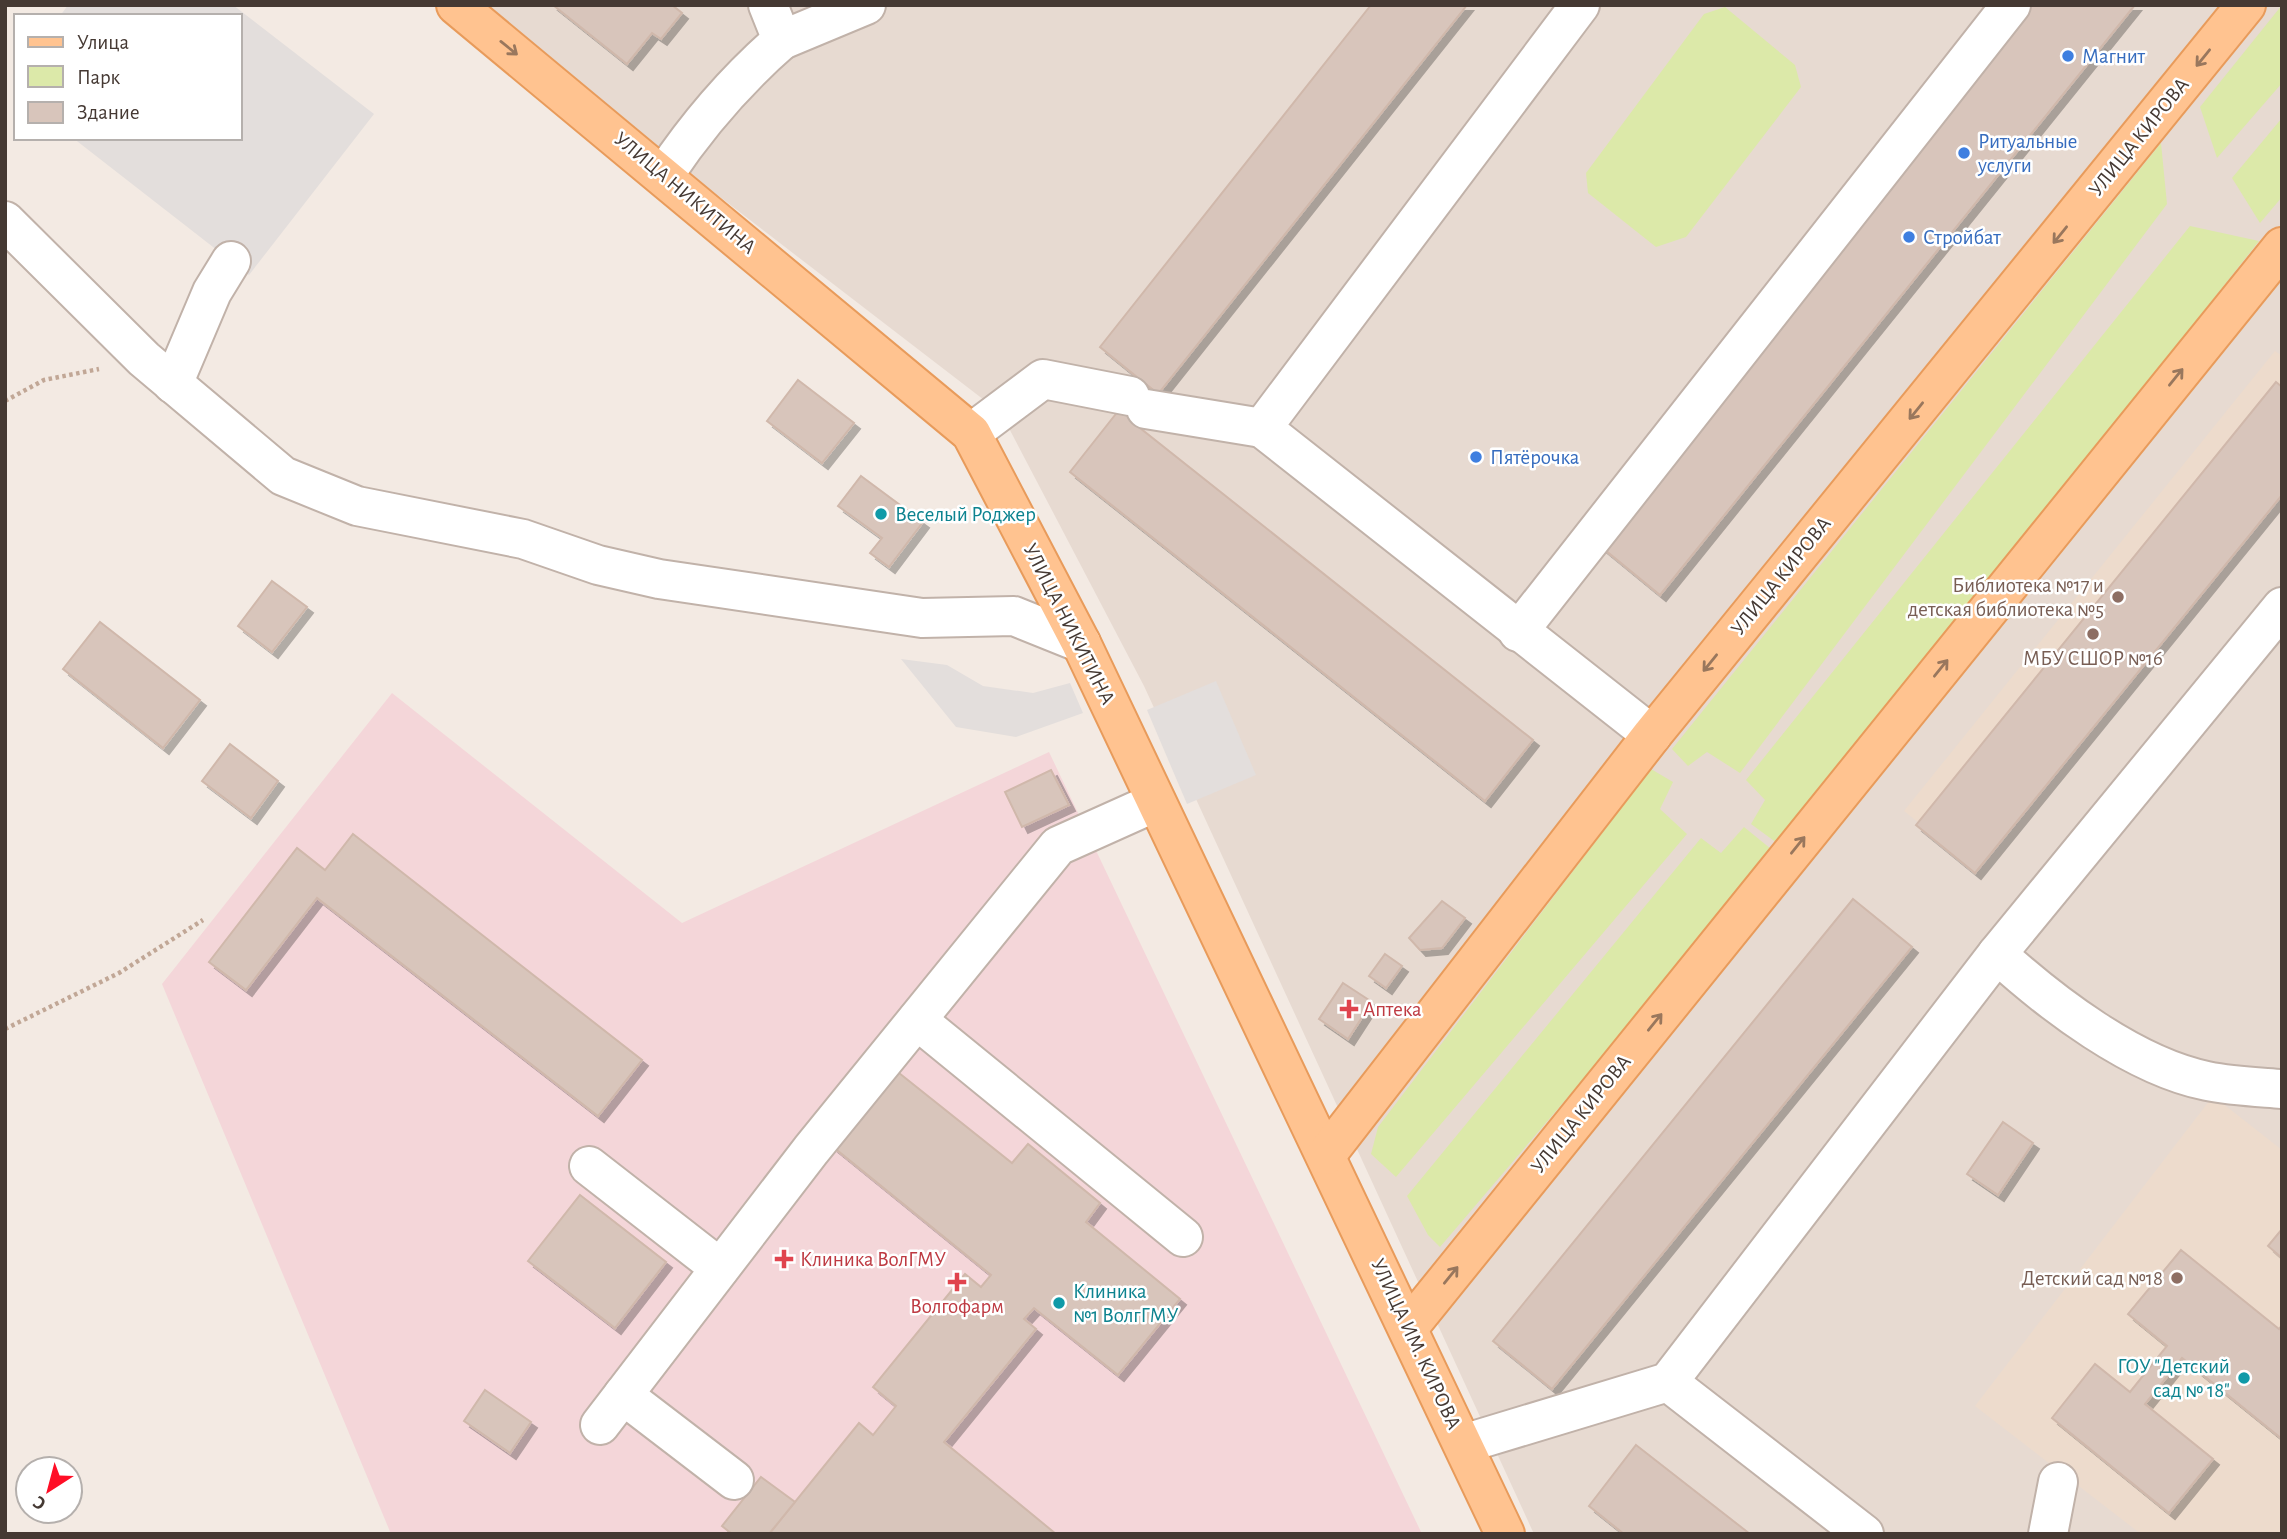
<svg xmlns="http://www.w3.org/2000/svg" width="2287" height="1539" font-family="'Alegreya Sans',sans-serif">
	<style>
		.residential { fill: #e7dad1 }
		.education { fill: #eddbcc }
		.medical { fill: #f4d6d9 }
		.green { fill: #dce9a9 }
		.parking { fill: #e3dedc }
		.building { fill: #d8c5bb; stroke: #d0b8ab; stroke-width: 2; filter: url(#shadow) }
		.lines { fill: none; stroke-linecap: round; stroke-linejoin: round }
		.minor-casing { stroke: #c1b2a9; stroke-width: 42 }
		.major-casing { stroke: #e89b5b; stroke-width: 42 }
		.path { stroke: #c1a796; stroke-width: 4.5; stroke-dasharray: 3.5 3.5; stroke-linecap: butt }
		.minor { stroke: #fff; stroke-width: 38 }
		.major { stroke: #ffc390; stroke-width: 38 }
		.oneway { stroke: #99775d }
		.shop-dot { fill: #3f7fe0; stroke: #fff; stroke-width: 2.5 }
		.culture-dot { fill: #0f9aa8; stroke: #fff; stroke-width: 2.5 }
		.education-dot { fill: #8d6e63; stroke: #fff; stroke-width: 2.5 }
		.health-dot { fill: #e0444e; stroke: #fff; stroke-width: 2.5 }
		.labels { text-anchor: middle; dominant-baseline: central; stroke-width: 5; stroke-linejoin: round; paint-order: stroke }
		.shop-label { font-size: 21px; fill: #366cbe; stroke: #fff; text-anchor: start }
		.street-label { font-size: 21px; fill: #453933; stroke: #fff }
		.culture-label { font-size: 21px; fill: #0d838f; stroke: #fff; text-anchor: start }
		.education-label { font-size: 21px; fill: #785e54; stroke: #fff; text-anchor: end }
		.health-label { font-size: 21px; fill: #be3a42; stroke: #fff; text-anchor: start }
	</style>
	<defs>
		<filter id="shadow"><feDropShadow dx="6" dy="6" stdDeviation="0" flood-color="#0004"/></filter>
	</defs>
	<rect width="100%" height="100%" fill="#f3eae3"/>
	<polygon class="residential" points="477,5 2282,5 2282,1534 1534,1534 1144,686 1001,413 599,104"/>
	<g class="education">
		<polygon points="2275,351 2282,356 2282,458 1961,856 1904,811"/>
		<polygon points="2213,1096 2282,1150 2282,1534 2141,1534 1975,1406"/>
	</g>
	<polygon class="medical" points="392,693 682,923 1049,752 1422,1534 391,1534 162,984"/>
	<g class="green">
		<polygon points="2282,5 2282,83 2217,158 2200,107"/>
		<polygon points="1725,7 1795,65 1801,87 1686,237 1656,247 1588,193 1586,173 1704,14"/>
		<polygon points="2282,118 2282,197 2260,223 2232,178"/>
		<polygon points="2161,143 2167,204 1740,773 1707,752 1688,766 1672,749"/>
		<polygon points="2190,226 2259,241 1781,846 1751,824 1765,800 1746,780"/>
		<polygon points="1651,769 1673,782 1660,809 1687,834 1396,1177 1371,1154 1378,1127"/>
		<polygon points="1744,827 1776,853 1440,1247 1428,1235 1407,1196 1701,838 1721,853"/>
	</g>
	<g class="parking">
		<polygon points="68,5 233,5 374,114 249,275 73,138 240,138 240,16 60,16"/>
		<polygon points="901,659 947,665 983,686 1033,693 1070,683 1083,713 1016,737 956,727"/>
		<polygon points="1216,681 1256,775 1187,804 1147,710"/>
	</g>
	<g class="building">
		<polygon points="553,5 672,5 682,13 661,39 652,33 627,64"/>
		<polygon points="1371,5 1467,5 1158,394 1100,347"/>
		<polygon points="2032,5 2135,5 1660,595 1599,545"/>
		<polygon points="798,380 854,423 822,463 767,421"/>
		<polygon points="1142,381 1158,394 1135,424 1533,740 1485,801 1070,472"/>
		<polygon points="2276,382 2282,387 2282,495 1975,873 1916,825"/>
		<polygon points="861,476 923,522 889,567 870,553 882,538 838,506"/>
		<polygon points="272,581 307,607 272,652 238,626"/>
		<polygon points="100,622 200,700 163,748 63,669"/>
		<polygon points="230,744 278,781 251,818 202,781"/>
		<polygon points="1051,770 1069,805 1022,827 1005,792"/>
		<polygon points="353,834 642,1060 598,1116 317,898 246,990 209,962 297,848 325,870"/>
		<polygon points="1853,899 1912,947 1552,1389 1493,1341"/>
		<polygon points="1442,901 1465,918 1442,948 1420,950 1409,938"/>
		<polygon points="1385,954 1402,966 1386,988 1369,976"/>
		<polygon points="1343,983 1372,1002 1348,1039 1319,1019"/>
		<polygon points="894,1069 1012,1163 1028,1144 1100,1203 1086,1222 1180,1299 1118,1375 1034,1308 1024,1319 1036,1329 944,1442 1056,1534 769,1534 859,1423 873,1435 896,1406 873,1387 965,1274 981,1287 991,1275 832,1146"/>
		<polygon points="2003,1122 2033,1143 1998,1195 1967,1174"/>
		<polygon points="580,1195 666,1262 615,1328 528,1261"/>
		<polygon points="2282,1229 2282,1258 2268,1246"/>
		<polygon points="2181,1250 2279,1329 2282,1325 2282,1439 2182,1358 2145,1404 2213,1459 2169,1513 2052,1418 2095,1364 2130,1392 2167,1346 2128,1314"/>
		<polygon points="485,1390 531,1422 510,1453 464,1421"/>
		<polygon points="1636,1445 1750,1534 1624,1534 1589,1506"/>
		<polygon points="761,1477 795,1502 769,1534 732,1534 722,1526"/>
	</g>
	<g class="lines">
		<defs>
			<g id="minor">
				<polyline points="1580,5 1262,428 1652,735"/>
				<polyline points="782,40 866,5"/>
				<path d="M664,175c34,-51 72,-95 118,-135l-14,-35"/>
				<polyline points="5,221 144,359 283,476 357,506 523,539 598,565 659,579 922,618 1014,616 1081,643"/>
				<polyline points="173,384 212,292 231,261"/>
				<polyline points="1146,409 1262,428"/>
				<polyline points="971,433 1043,379 1130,396"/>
				<polyline points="1518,632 2011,5"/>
				<path d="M1997,954c54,49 136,112 210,127 24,5 50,6 75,8"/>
				<polyline points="917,1020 1183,1237"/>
				<polyline points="589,1166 720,1268"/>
				<polyline points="1668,1382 1864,1534"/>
				<polyline points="623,1395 734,1480"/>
				<polyline points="600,1425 811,1150 1058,846 1156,802"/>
				<polyline points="1463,1444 1668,1382 1997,954 2282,607"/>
				<polyline points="2048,1534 2058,1482"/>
			</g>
			<g id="major">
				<polyline points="456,5 971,433 1081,643 1505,1534"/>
				<polyline points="1326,1155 1652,735 2246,5"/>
				<polyline points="1408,1328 2282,247"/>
			</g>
		</defs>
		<use href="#minor" class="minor-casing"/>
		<use href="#major" class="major-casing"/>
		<g class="path">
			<polyline points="5,401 44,380 99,369"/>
			<polyline points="5,1029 119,973 203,920"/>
		</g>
		<use href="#minor" class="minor"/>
		<use href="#major" class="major"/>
	</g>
	<defs><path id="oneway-shaft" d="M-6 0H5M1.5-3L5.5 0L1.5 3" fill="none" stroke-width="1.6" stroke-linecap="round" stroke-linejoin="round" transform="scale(1.75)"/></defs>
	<g class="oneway">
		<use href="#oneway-shaft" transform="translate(509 48) rotate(39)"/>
		<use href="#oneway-shaft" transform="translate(2203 58) rotate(129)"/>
		<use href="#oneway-shaft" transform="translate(2060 235) rotate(129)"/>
		<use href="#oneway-shaft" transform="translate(2176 377) rotate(-51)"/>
		<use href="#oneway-shaft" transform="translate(1916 411) rotate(129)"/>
		<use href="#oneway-shaft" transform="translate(1710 663) rotate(129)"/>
		<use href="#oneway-shaft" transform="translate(1941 668) rotate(-51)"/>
		<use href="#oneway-shaft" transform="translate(1798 845) rotate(-51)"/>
		<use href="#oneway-shaft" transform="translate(1655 1022) rotate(-51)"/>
		<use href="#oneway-shaft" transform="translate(1451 1275) rotate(-51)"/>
	</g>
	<g class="shop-dot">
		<circle cx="2068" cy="56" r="7"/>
		<circle cx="1964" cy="153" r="7"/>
		<circle cx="1909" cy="237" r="7"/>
		<circle cx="1476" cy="457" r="7"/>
	</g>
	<g class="culture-dot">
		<circle cx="881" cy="514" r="7"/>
		<circle cx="1059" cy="1303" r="7"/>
		<circle cx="2244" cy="1378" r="7"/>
	</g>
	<g class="education-dot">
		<circle cx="2118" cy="597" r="7"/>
		<circle cx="2093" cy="634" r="7"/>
		<circle cx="2177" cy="1278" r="7"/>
	</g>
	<g class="health-dot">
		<path d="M1345.5 998.5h7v7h7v7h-7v7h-7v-7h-7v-7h7z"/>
		<path d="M780.5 1248.5h7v7h7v7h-7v7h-7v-7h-7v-7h7z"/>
		<path d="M953.5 1271.5h7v7h7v7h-7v7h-7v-7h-7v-7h7z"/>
	</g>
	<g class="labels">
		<g class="shop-label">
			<text x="2082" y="56">Магнит</text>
			<text x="1978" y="141">Ритуальные<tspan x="1978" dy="24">услуги</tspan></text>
			<text x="1923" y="237">Стройбат</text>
			<text x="1490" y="457">Пятёрочка</text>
		</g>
		<g class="street-label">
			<text transform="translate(2139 137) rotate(-51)">УЛИЦА КИРОВА</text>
			<text transform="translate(685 193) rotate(40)">УЛИЦА НИКИТИНА</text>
			<text transform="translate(1781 576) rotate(-51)">УЛИЦА КИРОВА</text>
			<text transform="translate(1069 624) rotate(63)">УЛИЦА НИКИТИНА</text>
			<text transform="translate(1581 1114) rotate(-51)">УЛИЦА КИРОВА</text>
			<text transform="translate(1416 1344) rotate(65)">УЛИЦА ИМ. КИРОВА</text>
		</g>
		<g class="culture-label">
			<text x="895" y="514">Веселый Роджер</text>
			<text x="1073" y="1291">Клиника<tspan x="1073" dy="24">№1 ВолгГМУ</tspan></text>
			<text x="2230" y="1366" text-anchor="end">ГОУ "Детский<tspan x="2230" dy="24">сад № 18"</tspan></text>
		</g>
		<g class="education-label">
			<text x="2104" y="585">Библиотека №17 и<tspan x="2104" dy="24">детская библиотека №5</tspan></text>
			<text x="2093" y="658" text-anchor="middle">МБУ СШОР №16</text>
			<text x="2163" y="1278">Детский сад №18</text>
		</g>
		<g class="health-label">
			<text x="1363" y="1009">Аптека</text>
			<text x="800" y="1259">Клиника ВолГМУ</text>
			<text x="957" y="1306" text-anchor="middle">Волгофарм</text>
		</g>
	</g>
	<rect width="2287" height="1539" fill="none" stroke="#453933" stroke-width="14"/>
	<rect x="14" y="14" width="228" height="126" fill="#ffffff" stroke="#b5b0ad" stroke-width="2"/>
	<rect x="28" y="37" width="35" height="10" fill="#ffc390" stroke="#b5b0ad" stroke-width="2"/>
	<text x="77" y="49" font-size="21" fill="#453933">Улица</text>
	<rect x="28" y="66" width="35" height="21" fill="#dce9a9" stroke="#b5b0ad" stroke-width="2"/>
	<text x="77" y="84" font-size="21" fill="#453933">Парк</text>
	<rect x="28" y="102" width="35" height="21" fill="#d8c5bb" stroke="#b5b0ad" stroke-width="2"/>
	<text x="77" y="119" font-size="21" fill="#453933">Здание</text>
	<g transform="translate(49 1490) rotate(216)"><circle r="33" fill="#ffffff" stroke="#b5b0ad" stroke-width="2"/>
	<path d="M0-5L12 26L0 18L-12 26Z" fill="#ff0e26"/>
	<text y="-10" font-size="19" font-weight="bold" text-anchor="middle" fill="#453933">С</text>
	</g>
</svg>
